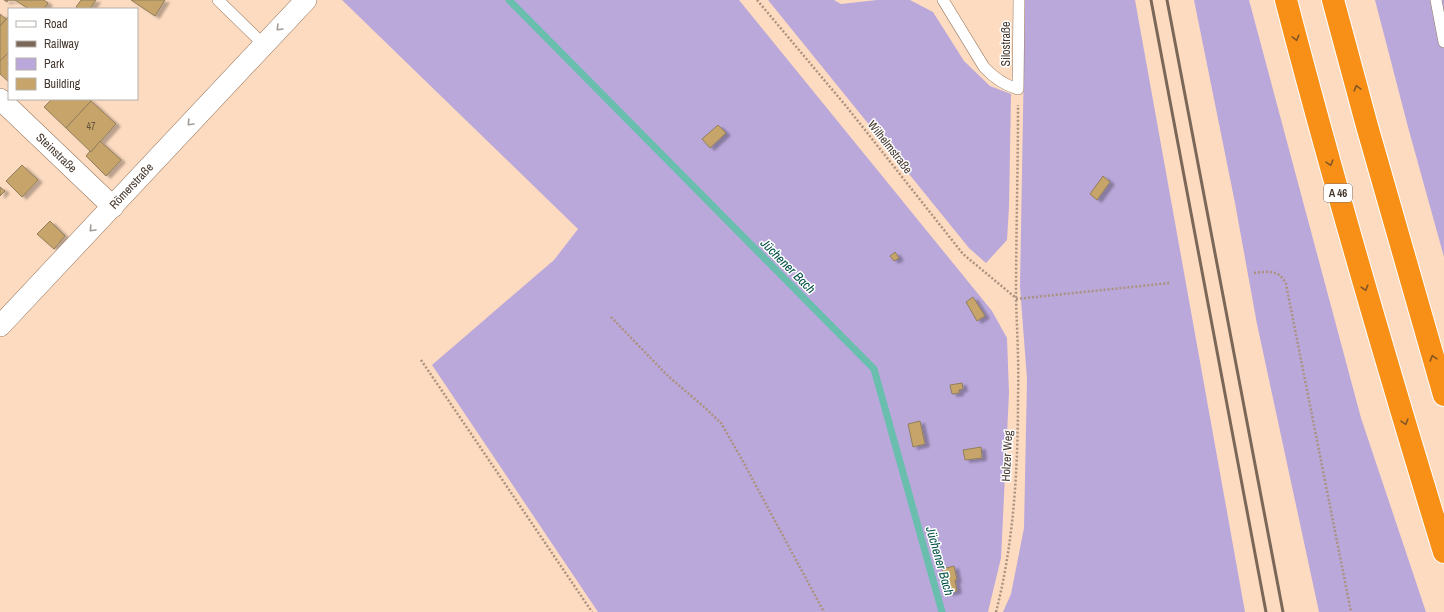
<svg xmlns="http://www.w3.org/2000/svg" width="1444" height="612" font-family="'Archivo Narrow',sans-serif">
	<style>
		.green { fill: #baa8db }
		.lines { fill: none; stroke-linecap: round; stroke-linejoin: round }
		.stream { stroke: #69beae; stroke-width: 7 }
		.building { fill: #c7a56a; stroke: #917e5d; filter: url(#shadow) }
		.lane-casing { stroke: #95775f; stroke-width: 12 }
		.street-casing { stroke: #95775f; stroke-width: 22 }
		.highway-casing { stroke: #fff; stroke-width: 24 }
		.path { stroke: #ab927f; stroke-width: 2.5; stroke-dasharray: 2 2; stroke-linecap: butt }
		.lane { stroke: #fff; stroke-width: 11 }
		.street { stroke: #fff; stroke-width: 21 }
		.highway { stroke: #f89017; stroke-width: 22 }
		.rail { stroke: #7b6758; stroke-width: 3 }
		.oneway { stroke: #a29b96 }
		.oneway2 { stroke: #845625 }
		.labels { text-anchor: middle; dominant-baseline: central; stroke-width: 3; stroke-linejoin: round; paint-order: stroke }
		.number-label { font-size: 10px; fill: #66523c }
		.shield { fill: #fff; stroke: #7d736c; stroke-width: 1 }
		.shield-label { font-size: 11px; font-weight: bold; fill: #45372d }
		.street-label { font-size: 12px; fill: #45372d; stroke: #fff }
		.water-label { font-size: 13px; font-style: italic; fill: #025147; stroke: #fff }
	</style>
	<defs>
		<filter id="shadow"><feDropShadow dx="4.5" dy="2.5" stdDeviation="1" flood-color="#0004"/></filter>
	</defs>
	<rect width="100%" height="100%" fill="#fddbc0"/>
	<g class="green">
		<polygon points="342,0 739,0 992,311 1007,338 1009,393 1001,558 988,612 598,612 432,365 554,260 578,229"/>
		<polygon points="768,0 834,0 841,4 877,0 910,0 933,12 964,61 990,86 1011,94 1009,207 1007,240 986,263 969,248"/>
		<polygon points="1025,0 1135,0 1245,612 1003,612 1011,594 1024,528 1027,379 1020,287"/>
		<polygon points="1194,0 1249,0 1361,418 1426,612 1319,612 1257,324 1235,203"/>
		<polygon points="1375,0 1444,0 1444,257 1408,127"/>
	</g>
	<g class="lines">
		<polyline class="stream" points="509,0 874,369 942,612"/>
	</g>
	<g class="building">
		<polygon points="4,0 44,0 48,3 44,9 29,9 15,0 8,0 7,2"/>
		<polygon points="81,0 96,0 90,9 79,9 76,7"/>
		<polygon points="131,0 165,0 155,16"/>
		<polygon points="0,14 6,19 0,26"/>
		<polygon points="9,16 9,52 0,61 0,26"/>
		<polygon points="9,52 9,82 0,74 0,61"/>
		<polygon points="52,99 89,99 91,101 66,128 44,107"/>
		<polygon points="91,101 116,124 91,152 66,128"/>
		<polygon points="718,125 726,133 710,148 702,139"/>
		<polygon points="100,141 121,160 106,176 86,156 90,151 91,152"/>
		<polygon points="22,165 38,180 22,197 6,181"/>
		<polygon points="1103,176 1110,182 1097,200 1090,194"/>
		<polygon points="0,187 5,191 0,196"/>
		<polygon points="50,221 65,236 54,249 37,234"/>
		<polygon points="895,252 899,258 894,261 890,256"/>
		<polygon points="973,297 985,316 977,321 966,302"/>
		<polygon points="962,383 963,389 959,390 959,393 952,394 950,385"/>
		<polygon points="920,421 925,444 913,447 908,424"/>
		<polygon points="981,447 982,458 965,460 963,450"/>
		<polygon points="954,566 957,580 955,580 957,591 948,593 942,569"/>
	</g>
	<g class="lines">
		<defs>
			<g id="lane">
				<polyline points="218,0 263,44"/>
				<path d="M943,0l41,67c10,11 20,18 34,22l1,-89"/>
				<polyline points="1436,0 1444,42"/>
			</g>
			<g id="street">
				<path id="s1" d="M0,99l113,108"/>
				<path id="s2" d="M0,326l306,-326"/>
			</g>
			<g id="highway">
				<path d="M1286,0c48,185 102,369 158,552"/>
				<polyline points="1333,0 1367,126 1444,395"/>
			</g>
		</defs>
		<use href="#lane" class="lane-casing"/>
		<use href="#street" class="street-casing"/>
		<use href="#highway" class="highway-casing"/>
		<g class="path">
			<polyline points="757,0 846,106 963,254 1016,298"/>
			<path d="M1254,273c14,-2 26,-3 32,11l65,328"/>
			<polyline points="1016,299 1170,283"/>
			<polyline points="611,317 668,376 704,407 721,423 740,456 824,612"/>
			<polyline points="421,360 592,612"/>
			<path d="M996,612c18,-70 22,-144 22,-216 1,-33 -1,-65 -2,-97 0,-65 2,-129 2,-194"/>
		</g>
		<use href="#lane" class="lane"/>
		<use href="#street" class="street"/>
		<use href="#highway" class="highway"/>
		<g class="rail">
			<polyline points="1151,0 1266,612"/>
			<polyline points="1167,0 1283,612"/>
		</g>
	</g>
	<defs><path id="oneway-chevron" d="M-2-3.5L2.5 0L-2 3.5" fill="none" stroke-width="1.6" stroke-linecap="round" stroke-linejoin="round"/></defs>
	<g class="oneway">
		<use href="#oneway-chevron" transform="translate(279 28) rotate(134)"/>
		<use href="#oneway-chevron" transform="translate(190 123) rotate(133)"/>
		<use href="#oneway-chevron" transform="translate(92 229) rotate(133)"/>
	</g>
	<g class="oneway2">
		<use href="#oneway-chevron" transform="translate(1296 38) rotate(75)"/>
		<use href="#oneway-chevron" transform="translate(1357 88) rotate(-105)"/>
		<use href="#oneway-chevron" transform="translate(1330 163) rotate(74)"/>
		<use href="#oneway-chevron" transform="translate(1365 288) rotate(74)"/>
		<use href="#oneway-chevron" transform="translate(1433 358) rotate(-107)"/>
		<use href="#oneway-chevron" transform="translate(1405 422) rotate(74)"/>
	</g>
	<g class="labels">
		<g class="number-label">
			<text x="91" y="126">47</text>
		</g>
		<rect class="shield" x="1324" y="184" width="28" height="18" rx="3"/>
		<g class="shield-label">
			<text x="1338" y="193">A 46</text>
		</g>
		<g class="street-label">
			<text transform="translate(1006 44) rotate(-90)">Silostraße</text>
			<text transform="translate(890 147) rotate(52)">Wilhelmstraße</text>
			<text stroke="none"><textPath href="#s1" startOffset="78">Steinstraße</textPath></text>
			<text stroke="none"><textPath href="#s2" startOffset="192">Römerstraße</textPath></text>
			<text transform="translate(1007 456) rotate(-87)">Holzer Weg</text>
		</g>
		<g class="water-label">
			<text transform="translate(788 266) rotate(45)">Jüchener Bach</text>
			<text transform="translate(940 561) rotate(74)">Jüchener Bach</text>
		</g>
	</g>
	<rect x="8" y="8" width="130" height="92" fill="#ffffff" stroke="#b5afab"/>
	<rect x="16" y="21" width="20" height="6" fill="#ffffff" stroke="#b5afab"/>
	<text x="44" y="28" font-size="12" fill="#45372d">Road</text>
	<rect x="16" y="41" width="20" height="6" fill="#7b6758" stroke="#b5afab"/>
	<text x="44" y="48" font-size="12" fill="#45372d">Railway</text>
	<rect x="16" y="58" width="20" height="12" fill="#baa8db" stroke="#b5afab"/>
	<text x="44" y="68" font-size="12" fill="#45372d">Park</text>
	<rect x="16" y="78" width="20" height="12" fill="#c7a56a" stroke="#b5afab"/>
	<text x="44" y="88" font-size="12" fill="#45372d">Building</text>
</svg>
